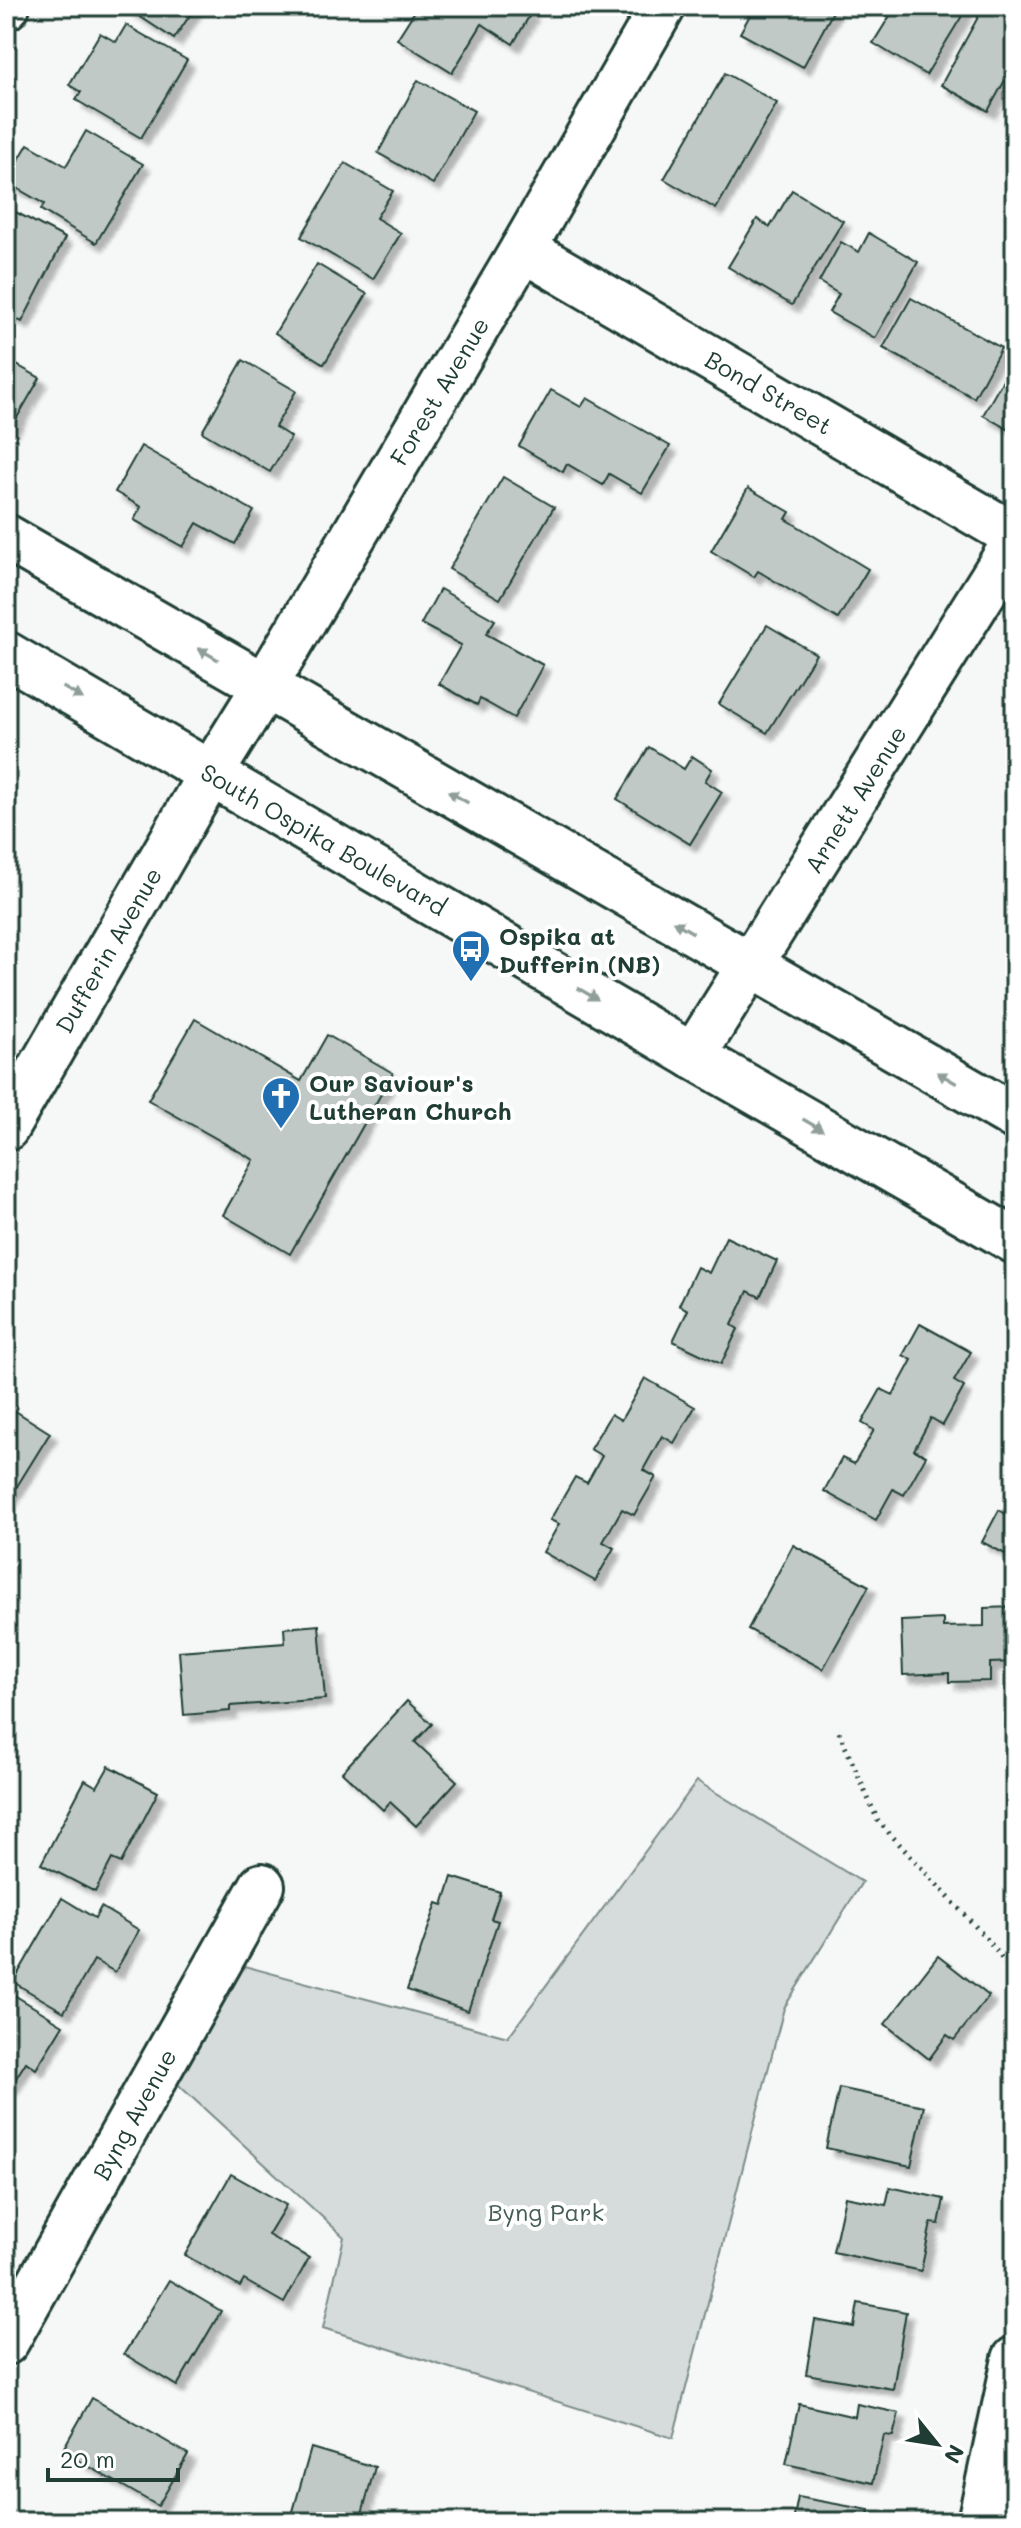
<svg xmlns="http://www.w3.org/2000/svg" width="1021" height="2528" font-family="Mali,sans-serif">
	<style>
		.green { fill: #d6dcdb; stroke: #7a8c88; stroke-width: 2 }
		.building { fill: #c0c9c6; stroke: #1f3d34; stroke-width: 2; filter: url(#shadow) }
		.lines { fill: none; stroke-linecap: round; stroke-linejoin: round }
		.minor-casing { stroke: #1f3d34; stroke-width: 50 }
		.major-casing { stroke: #1f3d34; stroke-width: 50 }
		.path { stroke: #1f3d34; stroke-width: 5; stroke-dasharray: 2 6; stroke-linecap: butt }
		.minor { stroke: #fff; stroke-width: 44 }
		.major { stroke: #fff; stroke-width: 44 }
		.oneway { fill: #8f9e9a }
		.labels { text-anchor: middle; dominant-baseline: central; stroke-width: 8; stroke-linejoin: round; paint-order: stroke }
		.street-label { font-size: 24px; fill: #1f3d34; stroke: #fff }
		.poi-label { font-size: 24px; font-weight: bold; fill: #1f3d34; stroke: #fff; text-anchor: start }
		.park-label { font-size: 24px; fill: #445d55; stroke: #fff }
	</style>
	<defs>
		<filter id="shadow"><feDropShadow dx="7" dy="7" stdDeviation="2" flood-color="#0004"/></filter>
	</defs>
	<rect width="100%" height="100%" fill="#f6f7f7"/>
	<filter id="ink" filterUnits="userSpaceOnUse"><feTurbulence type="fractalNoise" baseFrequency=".0125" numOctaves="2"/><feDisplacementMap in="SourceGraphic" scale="16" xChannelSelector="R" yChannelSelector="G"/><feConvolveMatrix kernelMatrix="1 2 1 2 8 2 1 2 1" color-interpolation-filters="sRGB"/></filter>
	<g filter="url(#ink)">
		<polygon class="green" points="697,1781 862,1882 784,2008 673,2438 323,2328 344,2237 159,2067 222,1960 508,2037"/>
		<g class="building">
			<polygon points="124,6 196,6 174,39"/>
			<polygon points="418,6 519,6 531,13 513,44 482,24 452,73 397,39"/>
			<polygon points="755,6 836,6 803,67 740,33"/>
			<polygon points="896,6 968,6 926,75 873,43"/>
			<polygon points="984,6 1015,6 1015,62 988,111 941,85"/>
			<polygon points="126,25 187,60 141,138 76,100 81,92 69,85 100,33 116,42"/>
			<polygon points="725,73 777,103 716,209 664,179"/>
			<polygon points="418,80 474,111 433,184 378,153"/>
			<polygon points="86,131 143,164 96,243 41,210 44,204 6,182 28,144 66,166"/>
			<polygon points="1015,136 1015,154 1008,149"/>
			<polygon points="345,163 393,191 376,218 401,233 373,279 301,237"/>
			<polygon points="792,190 843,221 792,305 728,267 757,219 770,227"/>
			<polygon points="6,207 65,238 22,322 6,314"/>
			<polygon points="869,233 918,262 875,338 829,312 839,294 819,282 841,242 859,252"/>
			<polygon points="317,264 367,294 324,364 275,333"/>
			<polygon points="911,298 1001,348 974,398 883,348"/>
			<polygon points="6,359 40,378 11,428 6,425"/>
			<polygon points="243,360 296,391 275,427 291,437 270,472 202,432"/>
			<polygon points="1013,362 1015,363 1015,433 983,415"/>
			<polygon points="551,390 581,407 587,398 670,446 642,493 609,474 603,485 567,464 563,472 519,446"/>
			<polygon points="141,446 254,511 235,544 197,523 183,547 134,520 141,507 115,492"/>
			<polygon points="503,477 554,507 500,599 449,569"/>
			<polygon points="748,488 790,512 786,519 868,569 838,619 758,571 754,577 711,551"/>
			<polygon points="440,589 495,620 486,634 543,665 514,718 480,699 477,705 439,684 461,645 421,624"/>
			<polygon points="767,625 816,654 767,733 719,704"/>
			<polygon points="649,747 684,769 692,756 712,769 705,781 722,792 690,844 617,799"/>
			<polygon points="195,1019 301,1081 327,1035 393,1073 290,1254 223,1215 254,1160 148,1100"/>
			<polygon points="726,1237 777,1261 760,1297 748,1291 732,1325 738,1329 721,1364 673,1341 688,1310 679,1305 697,1267 709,1273"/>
			<polygon points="920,1324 971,1352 954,1381 964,1387 943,1425 931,1418 914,1450 926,1456 904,1495 893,1489 876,1520 824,1491 842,1458 854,1464 874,1430 862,1423 881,1389 893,1395 912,1360 903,1355"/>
			<polygon points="645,1378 695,1407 674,1443 662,1436 643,1470 656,1477 634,1515 622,1509 603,1542 614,1548 595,1581 543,1552 559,1524 550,1520 575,1477 587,1483 602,1456 590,1449 611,1414 621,1420"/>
			<polygon points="6,1405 50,1433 6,1504"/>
			<polygon points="999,1510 1013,1518 1015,1514 1015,1559 982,1542"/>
			<polygon points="793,1545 869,1586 823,1669 748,1629"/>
			<polygon points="1015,1607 1015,1662 990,1663 990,1681 949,1682 949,1673 903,1675 901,1621 943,1619 943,1627 984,1626 984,1608"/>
			<polygon points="319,1625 325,1699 230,1706 230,1711 184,1715 179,1651 285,1643 284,1628"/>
			<polygon points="407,1701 432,1724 415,1742 457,1781 416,1826 390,1802 383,1810 342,1772"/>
			<polygon points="109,1766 158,1792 121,1863 112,1859 95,1892 41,1864 85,1780 97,1787"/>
			<polygon points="452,1877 500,1892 491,1919 498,1921 468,2011 407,1990 437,1903 443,1905"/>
			<polygon points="62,1898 95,1918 101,1907 139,1930 115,1972 94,1960 64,2012 13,1982"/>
			<polygon points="938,1956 989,1996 954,2040 947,2035 929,2059 885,2024"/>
			<polygon points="6,1990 63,2025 36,2069 26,2062 9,2089 6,2087"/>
			<polygon points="839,2088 924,2106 911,2166 826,2148"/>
			<polygon points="231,2174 286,2205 268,2235 309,2258 284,2303 244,2280 240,2287 185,2255"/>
			<polygon points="890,2187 944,2199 939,2224 931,2223 921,2271 833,2252 845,2197 886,2205"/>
			<polygon points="169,2280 221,2311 177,2386 124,2354"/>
			<polygon points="858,2303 906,2312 893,2389 806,2374 815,2320 854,2327"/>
			<polygon points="92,2398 188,2454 158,2506 62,2451"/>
			<polygon points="799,2404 855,2417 857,2404 899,2413 893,2436 884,2435 873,2483 786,2464"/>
			<polygon points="311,2448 375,2467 361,2517 376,2522 290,2522"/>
			<polygon points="798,2497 869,2510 867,2522 793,2522"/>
		</g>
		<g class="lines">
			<defs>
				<g id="minor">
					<polyline points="6,7 7,6"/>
					<polyline points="523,249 1015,536"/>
					<polyline points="693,1056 1015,542"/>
					<polyline points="6,1128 211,773 265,686 523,249 663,6"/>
					<polyline points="6,2342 262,1886"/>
					<polyline points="980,2522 1015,2359"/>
				</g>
				<g id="major">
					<polyline points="6,537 1015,1117"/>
					<polyline points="6,654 693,1056 1015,1241"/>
				</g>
			</defs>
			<use href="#minor" class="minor-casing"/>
			<use href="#major" class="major-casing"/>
			<polyline class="path" points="839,1732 878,1821 988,1940 1015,1976"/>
			<use href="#minor" class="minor"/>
			<use href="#major" class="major"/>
		</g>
		<defs><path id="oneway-solid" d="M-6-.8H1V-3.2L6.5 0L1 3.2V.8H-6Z" transform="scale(2)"/></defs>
		<g class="oneway">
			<use href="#oneway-solid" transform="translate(208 654) rotate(-150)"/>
			<use href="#oneway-solid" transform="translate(73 693) rotate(30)"/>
			<use href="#oneway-solid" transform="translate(458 797) rotate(-150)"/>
			<use href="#oneway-solid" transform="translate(683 927) rotate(-150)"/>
			<use href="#oneway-solid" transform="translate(588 994) rotate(30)"/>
			<use href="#oneway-solid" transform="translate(947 1078) rotate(-150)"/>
			<use href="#oneway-solid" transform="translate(813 1125) rotate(30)"/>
		</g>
	</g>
	<defs>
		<symbol id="bus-pin" viewBox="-11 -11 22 30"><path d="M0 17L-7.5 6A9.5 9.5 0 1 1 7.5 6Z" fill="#1f6fb2" stroke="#fff"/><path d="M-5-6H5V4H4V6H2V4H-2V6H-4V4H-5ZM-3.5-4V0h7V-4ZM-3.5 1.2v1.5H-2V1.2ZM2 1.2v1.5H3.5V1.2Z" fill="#fff"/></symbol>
		<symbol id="church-pin" viewBox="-11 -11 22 30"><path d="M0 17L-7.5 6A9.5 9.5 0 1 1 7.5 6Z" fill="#1f6fb2" stroke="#fff"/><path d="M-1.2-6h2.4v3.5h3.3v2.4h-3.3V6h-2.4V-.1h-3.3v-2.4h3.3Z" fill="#fff"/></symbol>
	</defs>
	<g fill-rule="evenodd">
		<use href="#bus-pin" x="449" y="927" width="44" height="60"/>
		<use href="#church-pin" x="259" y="1074" width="44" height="60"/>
	</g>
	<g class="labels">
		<g class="street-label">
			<text transform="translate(439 391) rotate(-59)">Forest Avenue</text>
			<text transform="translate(769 392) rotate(30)">Bond Street</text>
			<text transform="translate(855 799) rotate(-58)">Arnett Avenue</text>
			<text transform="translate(324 839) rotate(30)">South Ospika Boulevard</text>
			<text transform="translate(108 950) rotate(-60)">Dufferin Avenue</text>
			<text transform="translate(134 2114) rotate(-61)">Byng Avenue</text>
		</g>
		<g class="poi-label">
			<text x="499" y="935">Ospika at<tspan x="499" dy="28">Dufferin (NB)</tspan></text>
			<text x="309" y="1082">Our Saviour's<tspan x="309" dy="28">Lutheran Church</tspan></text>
		</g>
		<g class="park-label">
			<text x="546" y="2211">Byng Park</text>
		</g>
	</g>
	<rect width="1021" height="2528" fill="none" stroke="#fff" stroke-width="32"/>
	<rect x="16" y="16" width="989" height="2496" fill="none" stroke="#1f3d34" stroke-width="3" filter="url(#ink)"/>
	<g transform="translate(937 2444) rotate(120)" stroke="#ffffff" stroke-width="6" paint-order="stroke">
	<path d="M0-6L14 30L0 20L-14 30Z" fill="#1f3d34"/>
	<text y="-12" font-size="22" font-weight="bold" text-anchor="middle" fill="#1f3d34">N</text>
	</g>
	<path d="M48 2468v12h130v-12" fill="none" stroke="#1f3d34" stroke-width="4"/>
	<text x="60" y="2468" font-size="24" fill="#1f3d34" stroke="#ffffff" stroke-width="6" paint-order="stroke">20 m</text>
</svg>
